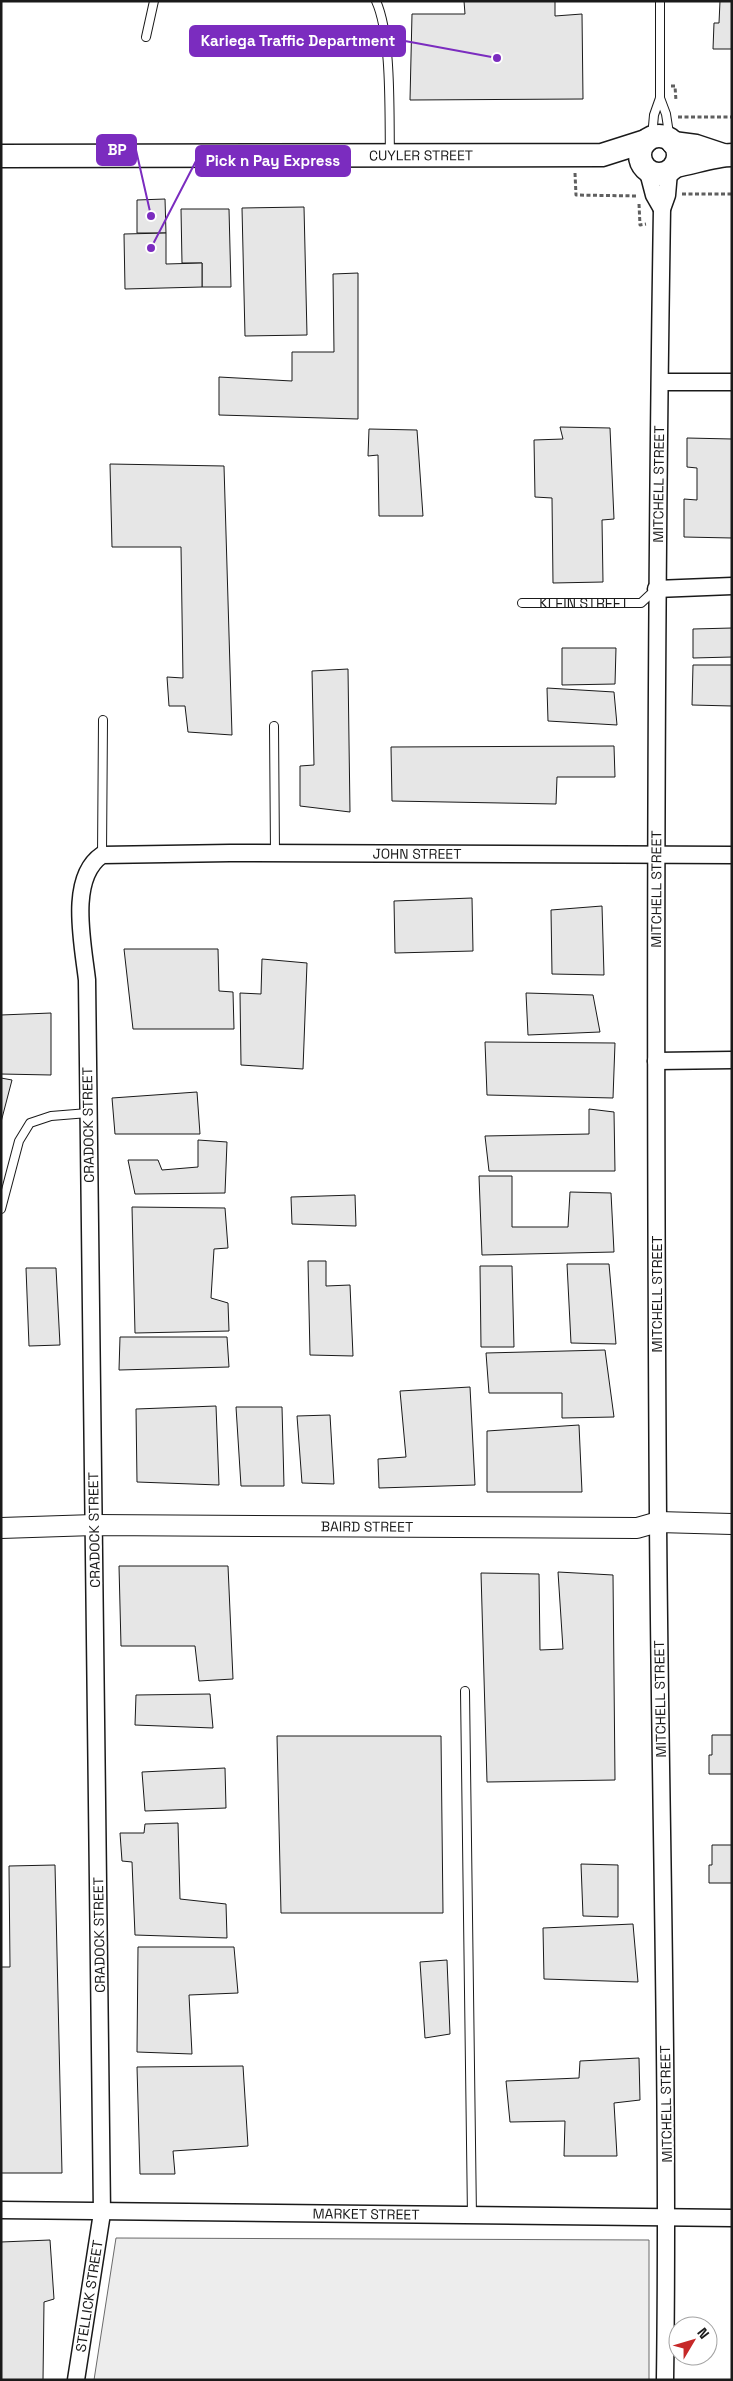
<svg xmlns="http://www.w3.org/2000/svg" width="733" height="2381" font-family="'Space Grotesk',sans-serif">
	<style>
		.built { fill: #ededed; stroke: #6a6a6a }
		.building { fill: #e6e6e6; stroke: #1a1a1a }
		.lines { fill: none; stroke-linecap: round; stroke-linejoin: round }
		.service-casing { stroke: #1a1a1a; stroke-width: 10 }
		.minor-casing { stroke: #1a1a1a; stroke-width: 19 }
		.tertiary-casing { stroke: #1a1a1a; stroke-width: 22 }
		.secondary-casing { stroke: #1a1a1a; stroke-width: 25 }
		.path { stroke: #5f5f5f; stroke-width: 3; stroke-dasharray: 4 2.5; stroke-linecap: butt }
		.service { stroke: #fff; stroke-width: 8 }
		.minor { stroke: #fff; stroke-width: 16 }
		.tertiary { stroke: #fff; stroke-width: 20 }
		.secondary { stroke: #fff; stroke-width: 22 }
		.labels { text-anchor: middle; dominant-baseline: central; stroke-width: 4; stroke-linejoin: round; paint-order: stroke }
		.street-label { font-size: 14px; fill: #1a1a1a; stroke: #fff }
		.leader { fill: none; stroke: #7b2cbf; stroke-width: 2 }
		.callout-dot { fill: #7b2cbf; stroke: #fff; stroke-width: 2 }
		.callout { fill: #7b2cbf; stroke: #7b2cbf; stroke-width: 2 }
		.callout-label { font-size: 15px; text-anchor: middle; font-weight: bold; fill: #fff }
	</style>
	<rect width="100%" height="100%" fill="#fff"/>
	<polygon class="built" points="116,2238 649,2240 649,2380 94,2380"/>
	<g class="building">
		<polygon points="464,1 555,1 555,16 582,14 583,99 410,100 412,14 465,14"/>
		<polygon points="720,1 732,1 732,49 713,49 714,23 719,23"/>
		<polygon points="165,199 166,233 137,233 137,200"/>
		<polygon points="304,207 307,335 245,336 242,208"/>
		<polygon points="181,209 229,209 231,287 202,287 202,263 182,263"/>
		<polygon points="166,233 166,264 202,263 202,287 125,289 124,234"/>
		<polygon points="358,273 358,419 219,415 219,377 292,381 292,352 334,352 333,274"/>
		<polygon points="560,427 610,428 614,519 602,520 603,582 553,583 552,498 535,497 534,440 563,439"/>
		<polygon points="369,429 417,430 423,516 379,516 378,455 368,456"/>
		<polygon points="687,438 732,439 732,538 684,537 684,499 697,500 697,468 687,467"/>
		<polygon points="110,464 224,466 232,735 188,732 185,706 169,706 167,677 183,678 181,547 112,547"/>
		<polygon points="732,628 732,657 693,658 693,629"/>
		<polygon points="562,648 616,648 615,684 562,685"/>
		<polygon points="693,665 732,665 732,706 692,705"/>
		<polygon points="348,669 350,812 300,806 300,766 314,765 312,671"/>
		<polygon points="547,688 614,692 617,725 548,721"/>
		<polygon points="614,746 615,777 557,777 556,804 392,801 391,747"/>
		<polygon points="472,898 473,951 395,953 394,901"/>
		<polygon points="602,906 604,975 552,974 551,910"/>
		<polygon points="124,949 218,949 219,991 233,992 234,1029 133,1029"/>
		<polygon points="262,959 307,963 303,1069 241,1065 240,993 261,994"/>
		<polygon points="526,993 593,995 600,1032 528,1035"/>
		<polygon points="51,1013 51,1075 1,1074 1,1015"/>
		<polygon points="485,1042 615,1043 613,1098 487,1095"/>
		<polygon points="1,1078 12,1080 1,1122"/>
		<polygon points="197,1092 200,1134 115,1134 112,1098"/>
		<polygon points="589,1109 614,1112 615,1171 489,1171 485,1136 589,1134"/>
		<polygon points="198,1140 227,1142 225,1193 135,1194 128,1160 158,1160 162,1170 198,1167"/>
		<polygon points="479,1176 512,1176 512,1227 568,1227 570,1192 611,1193 614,1252 482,1255"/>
		<polygon points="355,1195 356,1226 292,1224 291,1197"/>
		<polygon points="132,1207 225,1208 228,1248 214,1249 211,1298 228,1303 229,1331 135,1333"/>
		<polygon points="308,1261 326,1261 326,1286 350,1285 353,1356 310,1355"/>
		<polygon points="567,1264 609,1264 616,1344 571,1343"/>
		<polygon points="480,1266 512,1266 514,1347 481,1347"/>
		<polygon points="26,1268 56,1268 60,1345 29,1346"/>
		<polygon points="120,1337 227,1337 229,1367 119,1370"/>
		<polygon points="605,1350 614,1417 562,1418 562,1393 489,1393 486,1353"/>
		<polygon points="470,1387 475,1485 379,1488 378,1459 406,1457 400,1391"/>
		<polygon points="216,1406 219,1485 137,1482 136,1409"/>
		<polygon points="236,1407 282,1407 284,1486 241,1486"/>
		<polygon points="330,1415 334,1484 302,1483 297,1416"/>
		<polygon points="579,1425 582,1492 487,1492 487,1431"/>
		<polygon points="119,1566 228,1566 233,1679 199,1681 195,1646 121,1646"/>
		<polygon points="558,1572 613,1575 615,1780 487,1782 481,1573 539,1574 540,1650 563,1649"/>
		<polygon points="210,1694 213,1728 135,1725 136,1695"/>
		<polygon points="712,1735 732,1735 732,1774 709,1774 709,1755 712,1755"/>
		<polygon points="277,1736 441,1736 443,1913 281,1913"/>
		<polygon points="225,1768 226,1808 145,1811 142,1772"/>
		<polygon points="178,1823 180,1899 226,1904 227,1938 135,1935 132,1862 122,1861 120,1833 144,1833 145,1824"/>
		<polygon points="712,1845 732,1845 732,1883 709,1883 709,1865 712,1865"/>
		<polygon points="581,1864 618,1865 618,1917 583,1916"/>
		<polygon points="55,1865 62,2173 1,2173 1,1967 10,1967 9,1866"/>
		<polygon points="633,1924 638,1982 544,1979 543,1928"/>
		<polygon points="138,1947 234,1947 238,1993 189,1995 192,2054 137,2052"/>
		<polygon points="447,1960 450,2034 425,2038 420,1962"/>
		<polygon points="639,2058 640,2100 614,2103 617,2156 564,2156 565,2121 510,2122 506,2081 579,2078 580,2061"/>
		<polygon points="243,2066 248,2146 173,2151 175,2174 140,2174 137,2067"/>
		<polygon points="50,2240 54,2299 44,2302 43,2380 1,2380 1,2242"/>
	</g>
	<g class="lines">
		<defs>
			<g id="service">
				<path d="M376,1c16,35 13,114 14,153"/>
				<polyline points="146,37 154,1"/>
				<polyline points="660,98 666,114 670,140"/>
				<polyline points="652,137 654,115 660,98 660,1"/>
				<path id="s1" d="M522,603h119l14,-13"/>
				<polyline points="274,726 275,853"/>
				<polyline points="102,855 103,720"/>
				<polyline points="1,1209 19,1141 30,1123 51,1116 88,1113"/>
				<polyline points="465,1691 472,2217"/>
			</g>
			<g id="minor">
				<polyline points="648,172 654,195 662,209"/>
				<polyline points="661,382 732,382"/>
				<polyline points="656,589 732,586"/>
				<polyline points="656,1061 732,1060"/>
				<path id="s2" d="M1,2210l731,8"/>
				<path id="s3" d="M76,2380l26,-167 -15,-1233c-4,-36 -19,-102 15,-125l128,-2 502,2"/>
				<path id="s4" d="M665,2380c4,-288 -5,-575 -7,-862 -3,-437 -3,-873 4,-1309l5,-14 2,-23"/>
			</g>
			<g id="tertiary">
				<path id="s5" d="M1,1528l93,-3 543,3 21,-6 74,2"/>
			</g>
			<g id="secondary">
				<circle cx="659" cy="155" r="19"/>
				<polyline points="673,143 696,146 723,155"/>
				<path id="s6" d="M1,156l601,-1 44,-14"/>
				<path d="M675,166c18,-3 40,-11 57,-11"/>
			</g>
		</defs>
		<use href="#service" class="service-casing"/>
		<use href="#minor" class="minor-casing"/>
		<use href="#tertiary" class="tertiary-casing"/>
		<use href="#secondary" class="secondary-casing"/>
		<g class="path">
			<polyline points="671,86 675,86 676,101"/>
			<polyline points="678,117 732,117"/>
			<polyline points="575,173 576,195 638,196"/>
			<polyline points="682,194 732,194"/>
			<polyline points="639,204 640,225 646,224"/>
		</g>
		<use href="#service" class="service"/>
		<use href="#minor" class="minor"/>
		<use href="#tertiary" class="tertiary"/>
		<use href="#secondary" class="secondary"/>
	</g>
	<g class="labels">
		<g class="street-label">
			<text stroke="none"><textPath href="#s6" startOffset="420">CUYLER STREET</textPath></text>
			<text stroke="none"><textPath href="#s4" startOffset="1896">MITCHELL STREET</textPath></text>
			<text stroke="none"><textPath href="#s1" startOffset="62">KLEIN STREET</textPath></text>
			<text stroke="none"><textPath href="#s3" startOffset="1849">JOHN STREET</textPath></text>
			<text stroke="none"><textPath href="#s4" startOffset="1491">MITCHELL STREET</textPath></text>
			<text transform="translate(88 1125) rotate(-91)">CRADOCK STREET</text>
			<text transform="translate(657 1294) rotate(-90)">MITCHELL STREET</text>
			<text stroke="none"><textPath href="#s5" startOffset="366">BAIRD STREET</textPath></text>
			<text transform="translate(94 1530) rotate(-91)">CRADOCK STREET</text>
			<text transform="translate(660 1699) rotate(-91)">MITCHELL STREET</text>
			<text transform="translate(99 1935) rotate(-91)">CRADOCK STREET</text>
			<text transform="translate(666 2104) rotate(-91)">MITCHELL STREET</text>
			<text stroke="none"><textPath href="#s2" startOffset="365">MARKET STREET</textPath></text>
			<text stroke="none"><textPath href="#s3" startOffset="85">STELLICK STREET</textPath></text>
		</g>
	</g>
	<path class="leader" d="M497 58L405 41M151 216L136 150M151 248L196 161"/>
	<g class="callout-dot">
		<circle cx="497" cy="58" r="5"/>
		<circle cx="151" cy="216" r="5"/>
		<circle cx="151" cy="248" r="5"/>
	</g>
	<g class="callout">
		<rect x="190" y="26" width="215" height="30" rx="5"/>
		<rect x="97" y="135" width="39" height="30" rx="5"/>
		<rect x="196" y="146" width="154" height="30" rx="5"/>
	</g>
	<g class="callout-label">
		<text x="298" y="46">Kariega Traffic Department</text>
		<text x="117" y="155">BP</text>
		<text x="273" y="166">Pick n Pay Express</text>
	</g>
	<rect width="733" height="2381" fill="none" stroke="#1a1a1a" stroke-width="5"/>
	<g transform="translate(693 2341) rotate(52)"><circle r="24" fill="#ffffff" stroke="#a3a3a3"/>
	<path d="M0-4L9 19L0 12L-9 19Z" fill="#c62828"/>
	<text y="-8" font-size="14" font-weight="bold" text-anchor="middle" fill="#1a1a1a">N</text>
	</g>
</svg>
